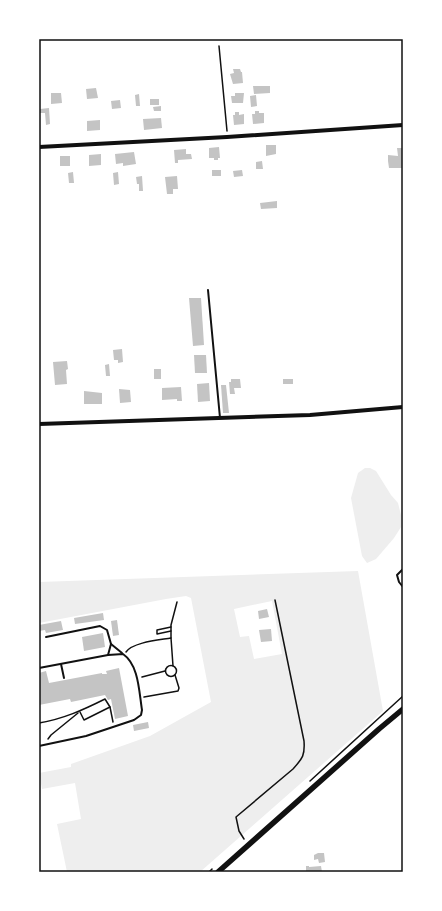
<svg xmlns="http://www.w3.org/2000/svg" width="442" height="911" font-family="Figtree,sans-serif">
	<style>
		.green { fill: #eee; fill-rule: evenodd }
		.building { fill: #c4c4c4 }
		.lines { fill: none; stroke-linecap: round; stroke-linejoin: round }
		.path { stroke: #111; stroke-width: 1.5 }
		.service { stroke: #111; stroke-width: 2 }
		.minor { stroke: #111; stroke-width: 4 }
		.secondary { stroke: #111; stroke-width: 5.5 }
		.neatline { fill: none; stroke: #111; stroke-width: 1.5 }
	</style>
	<rect width="100%" height="100%" fill="#fff"/>
	<g class="green">
		<polygon points="365,468 370,468 376,471 391,495 398,503 401,515 401,527 394,538 376,559 367,563 362,556 351,498 358,473"/>
		<path d="M358,571l25,140 -183,161h-133l-10,-48 24,-5 -6,-36 -33,6 -3,-16 32,-6v-3l79,-28 61,-34 -20,-104 -5,-2 -20,3 -127,24v-41zM272,601l10,53 -28,5 -5,-23 -9,1 -6,-28z"/>
	</g>
	<g class="building">
		<polygon points="233,69 240,69 241,72 242,72 243,83 233,84 230,74 234,73"/>
		<polygon points="253,86 270,86 270,93 254,94"/>
		<polygon points="96,88 98,98 87,99 86,89"/>
		<polygon points="51,93 61,93 62,103 51,104"/>
		<polygon points="235,93 244,93 243,103 232,103 231,96 235,96"/>
		<polygon points="139,94 140,106 136,106 135,95"/>
		<polygon points="256,95 257,106 251,107 250,96"/>
		<rect x="150" y="99" width="9" height="6"/>
		<polygon points="120,100 121,108 112,109 111,101"/>
		<polygon points="161,106 161,111 154,111 153,107"/>
		<polygon points="49,108 50,124 46,125 45,113 40,113 40,109"/>
		<polygon points="255,111 259,111 259,113 264,113 264,123 253,124 252,114 255,114"/>
		<polygon points="235,112 239,112 239,115 244,114 244,124 234,125 233,115 235,115"/>
		<polygon points="161,118 162,128 144,130 143,119"/>
		<polygon points="100,120 100,130 87,131 87,121"/>
		<polygon points="266,145 276,145 276,154 266,156"/>
		<polygon points="219,147 220,158 218,158 218,160 214,160 214,158 209,158 209,148"/>
		<polygon points="397,148 403,148 403,168 389,168 388,161 388,155 398,156"/>
		<polygon points="186,149 186,154 191,154 192,159 178,160 178,163 175,163 174,150"/>
		<polygon points="134,152 136,164 123,166 123,163 116,164 115,154"/>
		<polygon points="101,154 101,165 89,166 89,155"/>
		<rect x="60" y="156" width="10" height="10"/>
		<polygon points="262,161 263,169 256,169 256,162"/>
		<rect x="212" y="170" width="9" height="6"/>
		<polygon points="242,170 243,176 234,177 233,171"/>
		<polygon points="73,172 74,183 69,183 68,173"/>
		<polygon points="118,172 119,184 114,185 113,173"/>
		<polygon points="142,176 143,191 139,191 139,184 137,184 136,177"/>
		<polygon points="177,176 178,189 173,189 173,194 167,194 165,177"/>
		<polygon points="277,201 277,208 261,209 260,203"/>
		<polygon points="189,298 201,298 204,345 193,346"/>
		<polygon points="122,349 123,362 118,363 118,360 114,360 113,350"/>
		<polygon points="194,355 206,355 207,373 195,373"/>
		<polygon points="67,361 68,369 66,370 67,384 55,385 53,362"/>
		<polygon points="109,364 110,376 106,376 105,365"/>
		<rect x="154" y="369" width="7" height="10"/>
		<polygon points="231,379 240,379 241,388 234,388 235,394 230,394 229,382 231,382"/>
		<rect x="283" y="379" width="10" height="5"/>
		<polygon points="209,383 210,401 198,402 197,384"/>
		<polygon points="221,385 226,385 229,413 223,413"/>
		<polygon points="181,387 182,401 177,401 177,399 162,400 162,388"/>
		<polygon points="119,389 130,390 131,402 120,403"/>
		<polygon points="84,391 102,393 102,404 84,404"/>
		<polygon points="267,609 269,617 259,619 258,611"/>
		<polygon points="103,613 104,620 75,624 74,618"/>
		<polygon points="117,620 119,635 113,636 111,621"/>
		<polygon points="61,621 63,630 46,633 45,630 39,631 39,625"/>
		<polygon points="271,629 272,641 261,642 259,630"/>
		<polygon points="103,633 105,647 84,651 82,637"/>
		<polygon points="119,668 128,716 115,719 111,699 108,700 105,695 71,702 70,699 39,705 39,673 46,671 49,683 102,673 102,674 107,674 106,671"/>
		<polygon points="148,722 149,728 134,731 133,725"/>
		<polygon points="318,853 324,853 325,862 319,863 318,859 314,860 314,855"/>
		<polygon points="306,866 309,866 309,867 321,866 322,872 306,872"/>
	</g>
	<g class="lines">
		<g class="path">
			<polyline points="219,46 227,131"/>
			<polyline points="171,627 157,630 157,634 171,631"/>
			<polyline points="171,638 171,625 177,602"/>
			<path d="M126,652c7,-10 34,-12 45,-14l2,28"/>
			<circle cx="171" cy="671" r="5.5"/>
			<polyline points="142,677 165,671"/>
			<polyline points="144,697 178,691 179,688 175,675"/>
			<polyline points="80,712 84,720 110,707"/>
			<path d="M39,723c24,-4 44,-13 66,-24l5,8 3,15"/>
			<polyline points="48,739 51,735 78,713"/>
			<polyline points="310,781 403,696"/>
			<path d="M244,839l-5,-8 -3,-14 57,-48c10,-11 12,-14 11,-28l-29,-141"/>
			<polyline points="209,872 212,869"/>
		</g>
		<g class="service">
			<polyline points="208,290 220,418"/>
			<polyline points="403,569 397,575 399,582 403,587"/>
			<polyline points="46,637 100,626 107,630 111,644 122,653"/>
			<polyline points="108,655 111,644"/>
			<polyline points="61,664 64,678"/>
			<path d="M39,668l69,-13 15,-1c16,11 16,38 19,56l-1,5 -7,5 -48,16 -47,10"/>
		</g>
		<g class="minor">
			<polyline points="39,147 227,137 403,125"/>
			<polyline points="39,424 310,415 403,407"/>
		</g>
		<polyline class="secondary" points="218,872 379,729 403,709"/>
	</g>
	<rect width="442" height="911" fill="none" stroke="#ffffff" stroke-width="80"/>
	<rect x="40" y="40" width="362" height="831" class="neatline"/>
</svg>
